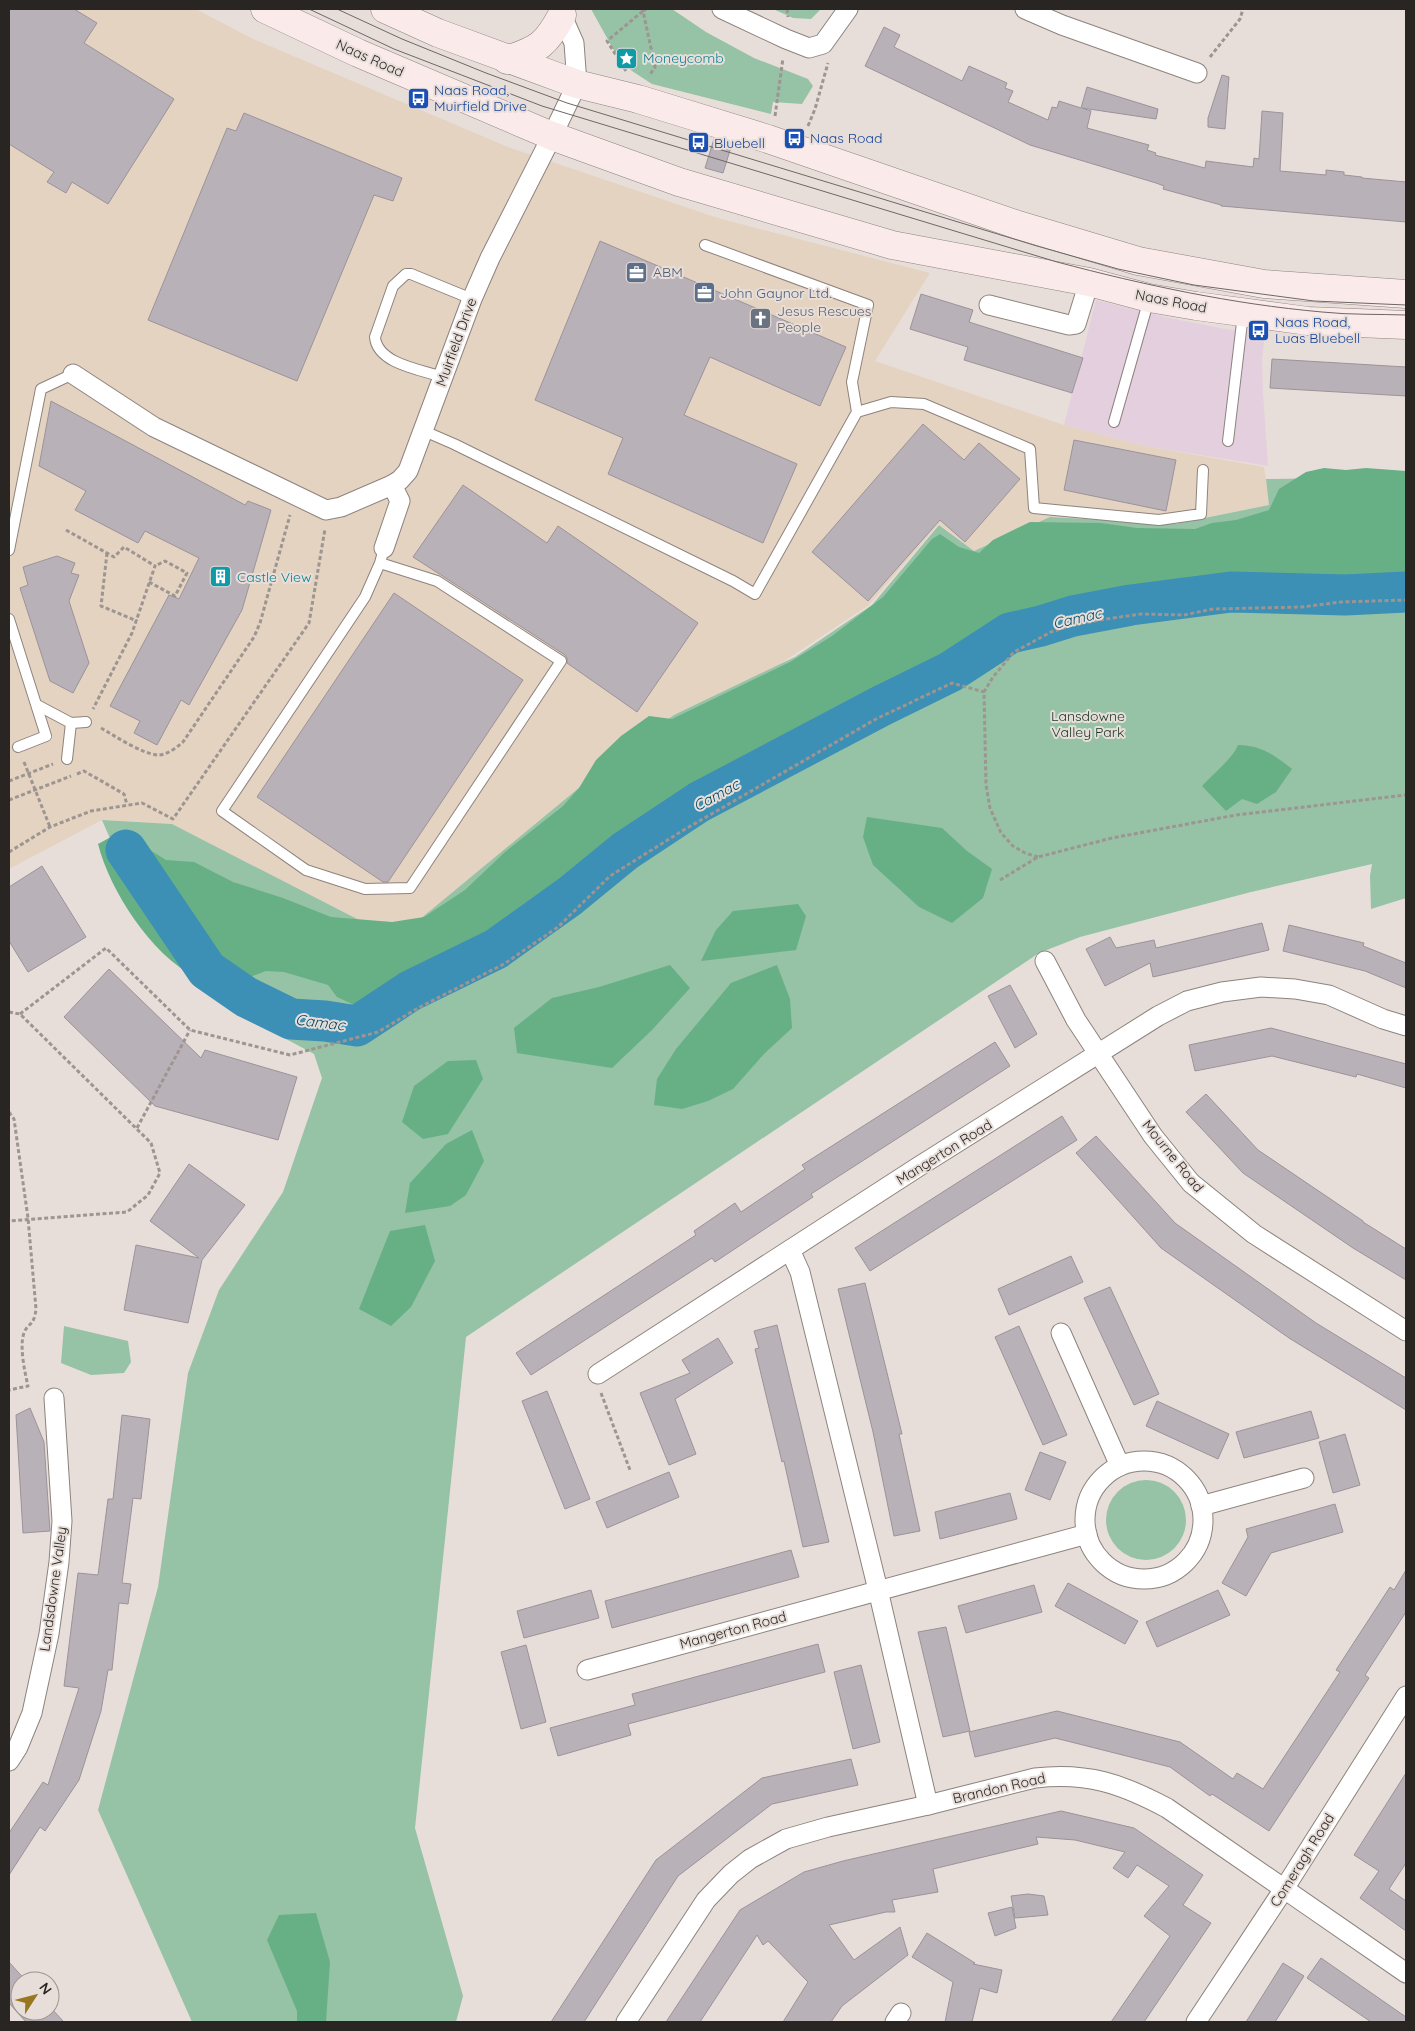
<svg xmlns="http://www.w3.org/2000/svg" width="1415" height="2031" font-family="Quicksand,sans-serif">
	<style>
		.commercial { fill: #e4cfde }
		.industrial { fill: #e5d3c2 }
		.green { fill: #96c2a6 }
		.forest { fill: #67b085 }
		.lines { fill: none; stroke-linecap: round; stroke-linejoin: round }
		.river { stroke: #3c8fb5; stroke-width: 41 }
		.building { fill: #b9b1b8; stroke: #9b939a }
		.service-casing { stroke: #8d837e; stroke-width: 12 }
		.minor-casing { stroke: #8d837e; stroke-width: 21 }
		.secondary-casing { stroke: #8d837e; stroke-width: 29 }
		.path { stroke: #9d9591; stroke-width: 3; stroke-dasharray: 4 2.5; stroke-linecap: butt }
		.service { stroke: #fff; stroke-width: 10 }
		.minor { stroke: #fff; stroke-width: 19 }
		.secondary { stroke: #fbeaea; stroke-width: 28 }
		.tram { stroke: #6d6764; stroke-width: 1 }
		.labels { text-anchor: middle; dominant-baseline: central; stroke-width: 4; stroke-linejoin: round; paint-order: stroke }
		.street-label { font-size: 14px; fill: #292523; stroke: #e8ded9 }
		.culture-label { font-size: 14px; fill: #0d838f; stroke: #e8ded9; text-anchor: start }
		.transit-label { font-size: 14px; fill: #164399; stroke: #e8ded9; text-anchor: start }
		.service-label { font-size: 14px; fill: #4e5e75; stroke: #e8ded9; text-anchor: start }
		.worship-label { font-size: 14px; fill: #5b616d; stroke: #e8ded9; text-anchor: start }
		.park-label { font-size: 14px; fill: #153624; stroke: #e8ded9 }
		.water-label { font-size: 15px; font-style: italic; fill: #004963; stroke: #e8ded9 }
	</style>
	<rect width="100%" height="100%" fill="#e8ded9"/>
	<polygon class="commercial" points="1096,300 1165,317 1225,329 1265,334 1262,360 1263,392 1268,466 1145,446 1064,425"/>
	<polygon class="industrial" points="9,9 196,9 251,38 508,147 718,218 930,273 875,361 1064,425 1145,446 1264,467 1270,505 1174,524 1050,518 974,551 939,524 869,605 771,670 396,939 172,824 102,820 9,869"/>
	<g class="green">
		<polygon points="591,9 672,9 706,32 754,58 808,79 813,86 802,104 773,102 771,114 652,84 632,71 617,56"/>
		<polygon points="773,9 821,9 811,19 793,18"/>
		<polygon points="1406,477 1406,898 1371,909 1370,876 1372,864 1251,892 1080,937 1039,953 466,1337 415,1828 463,1996 456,2022 192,2022 98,1810 158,1587 188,1373 219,1290 283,1192 322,1078 314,1054 232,1010 146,922 102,820 172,824 396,939 626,749 674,715 795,657 872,605 939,525 974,551 1050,517 1175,524 1269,505 1266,479"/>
		<polygon points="64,1326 128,1341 131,1362 124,1373 91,1375 61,1363"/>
		<circle cx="1146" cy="1520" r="40"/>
	</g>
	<g class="forest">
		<path d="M1324,468l22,2 20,-2 40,3v108l-34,-1 -83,2 -27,4h-42l-53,10 -32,-1 -92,18 -24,11 -26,4 -49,38 -72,32 -35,26 -137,60 -35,23 -126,104 -38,27 -83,46 -39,19 -27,3 -15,-7 -9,-12 -44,-13 -18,-1 -42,16c-9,-3 -20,-6 -29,-10 -44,-23 -85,-86 -97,-133l11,-6 25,2 32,20 28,2 39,20 50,16 48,19 61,5 32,-5 41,-27 40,-38 58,-46 16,-18 17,-28 25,-24 28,-20 23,3 118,-57 42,-26 51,-39 49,-58 8,-5 19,13 20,6 14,-13 37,-18 71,1 36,5 58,1 17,-6 24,-3 33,-10 10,-21 27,-17z"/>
		<path d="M1238,745c22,0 37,10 54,24l-16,23 -19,12 -15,-5 -16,12 -24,-25c10,-11 32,-29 36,-41z"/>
		<polygon points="867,817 942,828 967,851 992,869 983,898 952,923 919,907 873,865 863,837"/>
		<polygon points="798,904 806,916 796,950 701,961 716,930 733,911"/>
		<polygon points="670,965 690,988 652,1030 612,1068 517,1053 514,1028 552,998 599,987"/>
		<polygon points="777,965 790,999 792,1028 764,1054 733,1089 708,1101 682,1109 654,1105 657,1079 676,1049 731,983"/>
		<polygon points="476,1060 483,1079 448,1134 423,1139 402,1122 414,1086 448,1061"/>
		<polygon points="472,1130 484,1161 466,1195 450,1206 405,1213 410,1183 446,1144"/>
		<polygon points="425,1225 435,1261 411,1307 391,1326 359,1309 390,1231"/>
		<polygon points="316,1913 330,1962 326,2022 297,2022 297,2011 267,1940 279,1915"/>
	</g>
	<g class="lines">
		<polyline class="river" points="126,850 207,970 246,997 291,1019 325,1021 357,1026 410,991 496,949 570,896 625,851 699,802 881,706 950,672 1010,633 1041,626 1073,616 1131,605 1231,592 1345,595 1406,592"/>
	</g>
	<g class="building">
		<polygon points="9,9 74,9 97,23 84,43 174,99 108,204 72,182 66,193 47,182 54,172 9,144"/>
		<polygon points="884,27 900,35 894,47 962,81 969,66 1007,83 1005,88 1013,91 1008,102 1048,120 1052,107 1057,108 1059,101 1081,108 1087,87 1158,109 1156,119 1082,108 1091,111 1087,128 1149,145 1147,150 1156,153 1155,155 1205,168 1206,161 1253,167 1254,158 1259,159 1262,111 1283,113 1280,171 1326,175 1326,170 1344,172 1344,175 1362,177 1362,178 1406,182 1406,222 1221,206 1221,205 1163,189 1164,186 1156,183 1030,145 865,66"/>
		<polygon points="1222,75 1229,77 1225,129 1208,127 1208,118"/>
		<polygon points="244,113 402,178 393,201 374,195 297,381 148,320 227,128 236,131"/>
		<polygon points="714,139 732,144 723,173 705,168"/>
		<polygon points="600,241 846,347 820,406 710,357 684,415 797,464 763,543 608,474 623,438 535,400"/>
		<polygon points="921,294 973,310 969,322 1083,358 1072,393 964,360 968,347 910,329"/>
		<polygon points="1272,359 1406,367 1406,396 1270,388"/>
		<polygon points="51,401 245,505 248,501 271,510 242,610 189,705 181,700 157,745 134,733 140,721 110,706 169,595 179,599 199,558 145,531 138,543 75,510 86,491 39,466"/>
		<polygon points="923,424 964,460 979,443 1020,479 965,542 940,520 868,601 812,552"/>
		<polygon points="1074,440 1176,460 1166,511 1064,490"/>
		<polygon points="463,485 547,543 558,526 698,623 637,712 567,663 567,658 565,655 413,557"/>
		<polygon points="57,556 75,563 71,573 79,575 69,601 89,663 73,693 50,681 20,588 28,585 23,567"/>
		<polygon points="394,593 523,680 388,882 383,882 257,797"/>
		<polygon points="42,866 86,937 28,972 9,941 9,887"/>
		<polygon points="1262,923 1269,950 1153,977 1150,963 1105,986 1086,949 1110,937 1116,948 1154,940 1156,948"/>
		<polygon points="1289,925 1364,943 1363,946 1406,963 1406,988 1365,971 1283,951"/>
		<polygon points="109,969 201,1058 205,1050 297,1077 278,1140 155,1106 64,1017"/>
		<polygon points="1010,985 1037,1034 1015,1048 988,996"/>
		<polygon points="1271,1028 1406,1064 1406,1088 1357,1074 1356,1077 1272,1056 1195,1071 1189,1045"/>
		<polygon points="995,1042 1010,1066 811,1194 813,1197 715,1262 712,1258 531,1375 516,1353 696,1235 694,1231 735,1203 741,1212 805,1169 802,1165"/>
		<polygon points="1206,1094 1258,1150 1363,1221 1363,1222 1406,1249 1406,1280 1353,1248 1243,1173 1186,1112"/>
		<polygon points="1062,1116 1077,1140 870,1271 855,1248"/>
		<polygon points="1096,1136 1175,1223 1316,1323 1406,1378 1406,1410 1289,1338 1161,1248 1076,1153"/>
		<polygon points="189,1164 245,1205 202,1260 188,1323 124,1310 136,1245 199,1258 150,1221"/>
		<polygon points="1071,1256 1083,1282 1009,1315 998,1289"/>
		<polygon points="865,1283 902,1434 899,1434 920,1531 894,1536 873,1432 838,1289"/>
		<polygon points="1110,1287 1159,1394 1134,1405 1084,1298"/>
		<polygon points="777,1325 829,1542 803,1547 784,1461 782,1462 755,1349 759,1348 754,1331"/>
		<polygon points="1019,1326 1067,1435 1043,1445 995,1337"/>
		<polygon points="718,1338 733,1363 675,1399 696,1454 669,1465 640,1393 690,1373 682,1360"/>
		<polygon points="547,1391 590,1499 565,1509 522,1401"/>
		<polygon points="1157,1401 1229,1434 1218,1459 1146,1426"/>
		<polygon points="30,1408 44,1442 50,1531 23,1533 16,1415"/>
		<polygon points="1311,1411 1319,1438 1244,1458 1236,1432"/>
		<polygon points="122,1415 150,1419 141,1499 133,1498 122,1583 131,1584 128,1604 119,1603 112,1670 108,1670 101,1711 79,1780 45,1831 40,1827 9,1875 9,1833 43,1782 48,1785 79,1688 64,1686 78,1573 98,1575 108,1499 113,1499"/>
		<polygon points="1345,1434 1360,1485 1333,1493 1319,1442"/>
		<polygon points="1040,1452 1066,1462 1050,1500 1025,1490"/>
		<polygon points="669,1472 679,1497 607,1528 596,1502"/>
		<polygon points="1010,1493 1017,1519 940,1539 935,1512"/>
		<polygon points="1335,1504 1343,1532 1271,1553 1246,1596 1222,1583 1248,1537 1246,1529"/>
		<polygon points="791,1550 799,1577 612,1628 605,1601"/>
		<polygon points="1406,1570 1406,1612 1365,1675 1369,1678 1269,1831 1212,1794 1210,1796 1170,1767 1079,1744 1055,1738 975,1757 969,1732 1057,1711 1180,1742 1233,1779 1237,1773 1263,1789 1340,1672 1336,1670 1390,1587 1394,1590"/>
		<polygon points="1068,1583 1138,1621 1125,1644 1055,1606"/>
		<polygon points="1034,1585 1042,1612 966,1633 958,1606"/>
		<polygon points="591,1590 599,1618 524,1638 517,1611"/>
		<polygon points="1218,1590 1230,1615 1157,1647 1146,1622"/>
		<polygon points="946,1627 970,1731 943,1737 918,1632"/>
		<polygon points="818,1644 825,1672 628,1724 631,1735 558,1756 550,1728 635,1705 632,1694"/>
		<polygon points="526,1645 546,1722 521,1729 501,1652"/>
		<polygon points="861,1665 880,1742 853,1749 834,1672"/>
		<polygon points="851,1759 858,1785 772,1804 678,1876 584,2022 551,2022 656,1860 762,1778"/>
		<polygon points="1406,1773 1406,1863 1389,1889 1406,1901 1406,1931 1360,1898 1379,1871 1354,1855"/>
		<polygon points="1061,1811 1134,1828 1203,1875 1183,1905 1211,1923 1144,2022 1111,2022 1170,1936 1144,1916 1169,1886 1137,1865 1128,1878 1113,1868 1125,1852 1075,1840 1036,1837 1038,1844 933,1869 938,1892 892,1900 895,1912 886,1912 829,1925 854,1960 900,1927 908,1955 842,2006 831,2022 783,2022 808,1982 768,1941 763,1945 757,1935 700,2022 666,2022 740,1910 804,1872 843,1861"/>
		<polygon points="1028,1894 1044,1896 1048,1915 1015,1918 1011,1896"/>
		<polygon points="1012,1907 1016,1928 995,1936 988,1913"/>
		<polygon points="927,1933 975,1963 973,1964 1002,1970 997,1993 980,1988 972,2022 945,2022 953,1982 912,1957"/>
		<polygon points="1321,1958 1406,2017 1406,2022 1371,2022 1307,1978"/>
		<polygon points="9,1962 26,1981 20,1981 20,2011 50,2011 50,2007 64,2022 26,2022 9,2003"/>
		<polygon points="1283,1963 1304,1976 1275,2022 1246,2022"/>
	</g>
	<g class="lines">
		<defs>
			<g id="service">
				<path d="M443,377c-21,-7 -66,-13 -68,-40l18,-51 13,-12h5l61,25"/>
				<polyline points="857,412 891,402 924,404 1030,449 1034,508 1159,520 1201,514 1203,470"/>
				<polyline points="1114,422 1149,299"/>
				<polyline points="424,431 454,444 733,581 755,594 857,412 852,382 868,305 705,245"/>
				<polyline points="1228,441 1243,314"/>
				<polyline points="9,550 41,389 73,374"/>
				<polyline points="380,563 365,597 222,811 306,870 365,889 410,888 561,661 437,581 380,563 384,548"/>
				<polyline points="9,619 46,736 18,747"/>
				<polyline points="37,705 71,723 67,759"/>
				<polyline points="71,723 86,722"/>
			</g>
			<g id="minor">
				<polyline points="722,9 786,39 809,48 823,44 848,9"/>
				<polyline points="1025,9 1062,25 1197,73"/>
				<polyline points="989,305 1069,325 1076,324 1089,282"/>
				<polyline points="73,374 154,427 326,510 341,507 392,485 400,480 408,471 472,299 490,258 552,136 577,84 574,43 559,9"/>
				<polyline points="384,548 400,501 392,485"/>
				<polyline points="1045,961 1076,1020 1153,1136 1191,1183 1254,1234 1406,1331"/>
				<polyline points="790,1250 800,1272 878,1590 928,1805"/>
				<polyline points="1061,1333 1120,1466"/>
				<polyline points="598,1374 918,1167 1158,1016 1187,1001 1222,992 1261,987 1295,989 1329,995 1383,1019 1406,1026"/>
				<circle cx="1144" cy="1520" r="59"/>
				<polyline points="1201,1506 1304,1478"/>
				<polyline points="587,1670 1087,1534"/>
				<polyline points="9,1761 18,1747 32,1713 49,1634 59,1562 62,1521 54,1398"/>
				<path d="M626,2022l80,-122 25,-26 19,-15 36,-20 42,-12 100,-22 107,-27c53,-6 87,6 132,30l239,165"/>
				<polyline points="895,2022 901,2013"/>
				<polyline points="1196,2022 1284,1889 1406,1696"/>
			</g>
			<g id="secondary">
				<polyline points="265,9 358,53 552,136 679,182 892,245 1089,282 1149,298 1196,306 1308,321 1406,325"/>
				<polyline points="385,9 438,33 577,84 638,99 768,139 1018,225 1138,261 1264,284 1406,294"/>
				<path d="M507,60c32,-11 39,-15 55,-45"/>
			</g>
		</defs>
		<use href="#service" class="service-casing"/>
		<use href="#minor" class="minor-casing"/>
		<use href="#secondary" class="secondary-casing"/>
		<g class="path">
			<polyline points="646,9 643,11 655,67 649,76"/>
			<polyline points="787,9 788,17"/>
			<polyline points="1210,57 1240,19 1243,9"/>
			<polyline points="626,71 607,41 643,11"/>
			<polyline points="775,116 783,58"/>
			<polyline points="808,126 815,109 828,63"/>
			<polyline points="66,530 114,557 124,547 155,566 132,633 93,709"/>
			<polyline points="107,553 101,606 137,621"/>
			<polyline points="149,582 175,596 187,573 165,561 155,566"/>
			<path d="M101,728c14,8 41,26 57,27 9,0 18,-7 25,-13l71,-105 6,-14 30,-108"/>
			<polyline points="24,762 50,827"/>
			<polyline points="77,774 84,771 124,794 127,805"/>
			<polyline points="9,781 53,764"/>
			<polyline points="9,800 71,776"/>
			<polyline points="9,852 50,827 91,811 142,803 173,819 309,623 325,529"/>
			<polyline points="1038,857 1025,853 1013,846 1001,833 990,808 986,785 984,692 993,677 1014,652 1051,632 1073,625 1106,619 1141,614 1184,615 1213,609 1302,607 1341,602 1406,600"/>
			<polyline points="1000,880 1038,857 1112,838 1236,815 1406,795"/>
			<polyline points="9,1012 20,1014 151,1143 160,1173 148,1195 127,1212 9,1221"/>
			<polyline points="20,1014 106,948 190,1030 290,1055 378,1032 418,1008 504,964 558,927 610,876 682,831 876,719 952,683 984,692"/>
			<path d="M9,1112l5,7 14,99 8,91c-2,18 -8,13 -12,24 -5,13 1,40 4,53l-19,4"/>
			<polyline points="137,1128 190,1030"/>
			<polyline points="601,1393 630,1470"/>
		</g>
		<use href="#service" class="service"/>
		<use href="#minor" class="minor"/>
		<use href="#secondary" class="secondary"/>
		<g class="tram">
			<path d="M309,9l85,40 148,57 515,156c87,23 175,42 265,50 28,3 56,2 84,3"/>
			<polyline points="337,9 402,39 486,73 567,103 1037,246 1118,269 1194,285 1314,301 1406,305"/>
		</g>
	</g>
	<defs>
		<symbol id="sight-square" viewBox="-11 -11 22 22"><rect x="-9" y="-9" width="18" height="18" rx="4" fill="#0f9aa8" stroke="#e8ded9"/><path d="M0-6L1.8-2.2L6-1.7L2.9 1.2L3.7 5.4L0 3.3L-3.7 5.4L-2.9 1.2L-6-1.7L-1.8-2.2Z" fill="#fff"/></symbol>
		<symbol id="bus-square" viewBox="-11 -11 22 22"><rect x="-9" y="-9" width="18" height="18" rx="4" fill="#1a4fb4" stroke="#e8ded9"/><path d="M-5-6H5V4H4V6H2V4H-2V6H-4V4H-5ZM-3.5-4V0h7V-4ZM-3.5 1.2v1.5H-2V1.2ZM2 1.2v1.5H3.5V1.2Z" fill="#fff"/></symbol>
		<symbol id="office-square" viewBox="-11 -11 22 22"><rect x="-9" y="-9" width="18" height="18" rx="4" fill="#5c6f8a" stroke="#e8ded9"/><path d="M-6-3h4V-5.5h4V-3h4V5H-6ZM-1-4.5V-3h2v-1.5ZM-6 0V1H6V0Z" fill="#fff"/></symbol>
		<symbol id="church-square" viewBox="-11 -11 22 22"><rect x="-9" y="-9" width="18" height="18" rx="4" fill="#6b7280" stroke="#e8ded9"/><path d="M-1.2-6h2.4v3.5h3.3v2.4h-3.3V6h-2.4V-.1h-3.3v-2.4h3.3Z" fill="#fff"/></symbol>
		<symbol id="building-square" viewBox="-11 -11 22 22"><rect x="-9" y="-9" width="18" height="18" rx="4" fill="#0f9aa8" stroke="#e8ded9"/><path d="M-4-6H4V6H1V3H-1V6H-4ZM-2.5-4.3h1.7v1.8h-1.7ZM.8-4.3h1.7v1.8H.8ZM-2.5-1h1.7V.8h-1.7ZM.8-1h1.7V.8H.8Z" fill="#fff"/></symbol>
	</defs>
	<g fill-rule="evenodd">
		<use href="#sight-square" x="614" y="46" width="25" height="25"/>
		<use href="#bus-square" x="406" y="86" width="25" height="25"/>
		<use href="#bus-square" x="782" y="126" width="25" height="25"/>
		<use href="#bus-square" x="686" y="130" width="25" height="25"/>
		<use href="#office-square" x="624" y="260" width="25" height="25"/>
		<use href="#office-square" x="692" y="280" width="25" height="25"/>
		<use href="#church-square" x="748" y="306" width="25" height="25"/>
		<use href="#bus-square" x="1246" y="318" width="25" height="25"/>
		<use href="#building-square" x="208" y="564" width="25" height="25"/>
	</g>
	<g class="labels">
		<g class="street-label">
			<text transform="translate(370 58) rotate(24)">Naas Road</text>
			<text transform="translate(1171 301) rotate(11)">Naas Road</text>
			<text transform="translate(456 342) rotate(-70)">Muirfield Drive</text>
			<text transform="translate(944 1152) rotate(-32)">Mangerton Road</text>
			<text transform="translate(1173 1156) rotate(51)">Mourne Road</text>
			<text transform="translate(53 1589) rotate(-82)">Landsdowne Valley</text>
			<text transform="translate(733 1630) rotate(-15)">Mangerton Road</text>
			<text transform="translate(999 1788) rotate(-13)">Brandon Road</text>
			<text transform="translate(1302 1860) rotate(-58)">Comeragh Road</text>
		</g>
		<g class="culture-label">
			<text x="643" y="58">Moneycomb</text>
			<text x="237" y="577">Castle View</text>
		</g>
		<g class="transit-label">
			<text x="434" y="90">Naas Road,<tspan x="434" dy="16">Muirfield Drive</tspan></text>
			<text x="810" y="138">Naas Road</text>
			<text x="714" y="143">Bluebell</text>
			<text x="1275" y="322">Naas Road,<tspan x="1275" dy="16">Luas Bluebell</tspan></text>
		</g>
		<g class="service-label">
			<text x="653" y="272">ABM</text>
			<text x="720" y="293">John Gaynor Ltd.</text>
		</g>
		<g class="worship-label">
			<text x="777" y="311">Jesus Rescues<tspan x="777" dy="16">People</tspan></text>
		</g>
		<g class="park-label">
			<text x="1088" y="716">Lansdowne<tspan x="1088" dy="16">Valley Park</tspan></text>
		</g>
		<g class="water-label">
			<text transform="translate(1077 618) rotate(-13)">Camac</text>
			<text transform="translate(716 795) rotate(-29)">Camac</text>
			<text transform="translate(320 1022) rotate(7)">Camac</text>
		</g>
	</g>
	<rect width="1415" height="2031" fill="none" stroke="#292523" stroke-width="20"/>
	<g transform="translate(35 1996) rotate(54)"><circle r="24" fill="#e8ded9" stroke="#9c9490"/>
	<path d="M0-4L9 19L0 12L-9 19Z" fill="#997721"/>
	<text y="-8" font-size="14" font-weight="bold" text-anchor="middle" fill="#292523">N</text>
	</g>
</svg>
